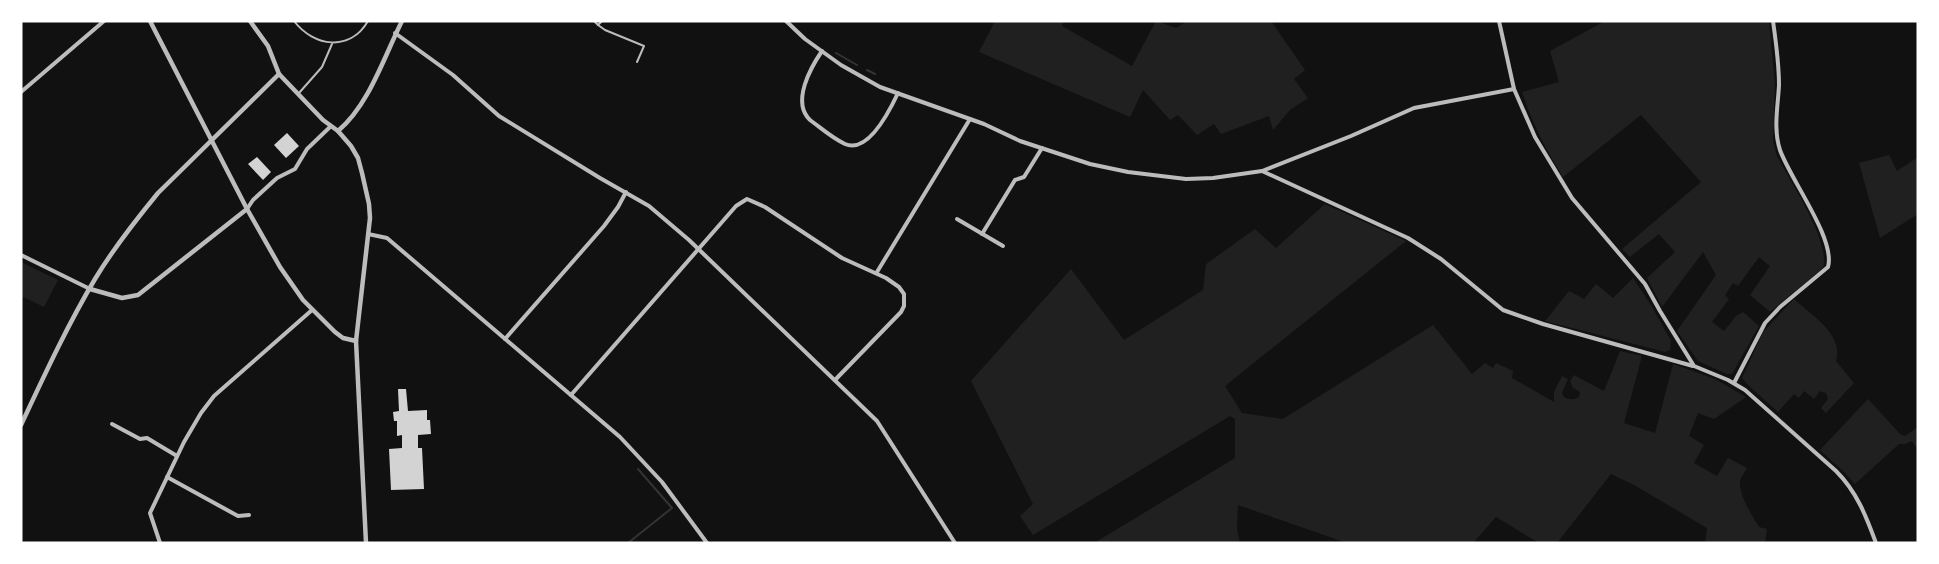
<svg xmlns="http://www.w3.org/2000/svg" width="1939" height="564" font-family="Commissioner,sans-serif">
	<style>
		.green { fill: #202020 }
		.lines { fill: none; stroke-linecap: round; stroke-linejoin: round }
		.stream { stroke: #333; stroke-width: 2 }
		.building { fill: #d3d3d3 }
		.service { stroke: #bcbcbc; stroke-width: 2 }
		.minor { stroke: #bcbcbc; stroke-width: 4 }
		.tertiary { stroke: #bcbcbc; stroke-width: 4.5 }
	</style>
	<rect width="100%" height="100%" fill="#111"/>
	<g class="green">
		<polygon points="995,21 1064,21 1062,26 1132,66 1156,21 1176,28 1187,21 1271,21 1305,70 1294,79 1308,98 1290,110 1273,130 1269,116 1221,134 1214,124 1197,135 1178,115 1170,120 1143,90 1130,117 979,52"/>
		<path d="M1605,21h164l6,64 -2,56 4,15c13,25 54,86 46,112l-53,44 -20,-17 20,-29 -11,-9 -21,29 -5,-3 -8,12 4,4 -17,23 12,9 12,-15 7,-4 16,14 -27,48h-5l-29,-13 -21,-30 39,-56 -13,-23 -41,55 -15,-29 28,-26 -16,-18 -29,23 -8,-8 79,-67 -60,-67 -78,62c-17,-27 -31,-54 -41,-85l37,-10 -9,-31z"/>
		<polygon points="1889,155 1897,171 1918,157 1918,214 1880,238 1859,163"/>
		<path d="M1325,204l81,37 -181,145 17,27 41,6 150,-94 39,49 13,-11 8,5 3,-5 17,8 -1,7 42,24v-10l8,-16 6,3 -6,14 2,4c5,3 9,3 15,0l1,-5 -7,-4 -3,-7 4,-6 30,16 16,-40 22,5 -18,67 31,10 18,-69 42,15 31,18 -32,22 -16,-6 -9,23 15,9 -10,18 23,13 11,-18 19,10c-2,4 -6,9 -7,13 -1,15 12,34 19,46l8,2 -2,14h-60l2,-15 -73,-43 -23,-11 -54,69h-18l-43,-26 -23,26h-126l-109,-38 -1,24 3,14h-146l141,-85v-39l-5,-3 -197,119 -13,-19 13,-12 -62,-123 100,-112 53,71 79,-50 3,-26 49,-35 21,19z"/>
		<polygon points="21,262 58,280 44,307 21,296"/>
		<polygon points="1633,278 1652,307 1671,341 1670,350 1665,352 1545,321 1569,291 1584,299 1596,284 1613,298"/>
		<path d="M1794,299c17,16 50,35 42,62l18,22 -28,30 -5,-5 7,-9 -2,-6 -6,-2 -6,8 -10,-8 -5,7 -5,-4 -16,18 -29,-26 -7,-8 21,-46z"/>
		<polygon points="1868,399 1900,434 1905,436 1918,427 1918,450 1912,441 1905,444 1899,444 1855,484 1844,472 1820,450"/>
	</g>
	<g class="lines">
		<g class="stream">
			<polyline points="836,53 857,65"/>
			<polyline points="867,70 875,74"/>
			<polyline points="628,543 672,508 638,469"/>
		</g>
	</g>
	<g class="building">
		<polygon points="287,133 299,146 286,158 274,145"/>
		<polygon points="257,157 271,172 263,180 248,164"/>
		<polygon points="398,389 406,389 408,411 427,410 427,420 430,420 431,434 418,435 418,448 422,448 424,489 391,490 389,449 402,448 402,435 397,436 397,421 394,421 393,412 399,411"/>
	</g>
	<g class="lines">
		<g class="service">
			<path d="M294,21c20,26 56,31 74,0"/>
			<polyline points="594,21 598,25 602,21"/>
			<polyline points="598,25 605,30 644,46 637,62"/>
			<polyline points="299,93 322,67 332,44"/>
		</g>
		<g class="minor">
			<polyline points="786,21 805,39 841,65 880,87 984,124 1020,141 1090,164 1128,172 1186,179 1213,178 1262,171 1351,136 1414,108 1514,89"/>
			<path d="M1499,21l15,68 21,48 37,61 73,86 15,27 34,55 34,14 17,10 91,81c21,21 30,45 40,72"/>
			<polyline points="395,33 453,75 499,116 600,178 649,206 689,240 877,421 955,543"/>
			<path d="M822,51c-11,16 -31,51 -12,69 11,8 22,18 35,24 23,10 45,-34 53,-51"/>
			<polyline points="21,92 104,21"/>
			<polyline points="1262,171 1408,238 1441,259 1503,310 1543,324 1693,366"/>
			<polyline points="247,209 253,200 277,178 295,169 307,149 330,127"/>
			<polyline points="957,219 1003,246"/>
			<polyline points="368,234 387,238 620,437 662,482 707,543"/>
			<polyline points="982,234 1015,180 1024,177 1042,148"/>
			<polyline points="21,255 90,289"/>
			<polyline points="877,272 970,119"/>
			<polyline points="505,339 604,226 618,207 626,192"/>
			<path d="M1734,383l31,-60 15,-16 48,-40c8,-28 -38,-88 -48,-117 -7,-21 -2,-44 -1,-65 0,-21 -3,-43 -6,-64"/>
			<polyline points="571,395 736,206 747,199 765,207 842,258 886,278 899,287 904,294 904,306 901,312 835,380"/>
			<polyline points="112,424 140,439 147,438 177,456"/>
			<polyline points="167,477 238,516 249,515"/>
			<polyline points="160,543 150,513 184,442 201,413 214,396 312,310"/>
		</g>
		<g class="tertiary">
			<polyline points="150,21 247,209 280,267 303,300 335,332 343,338 356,341"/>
			<polyline points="250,21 268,46 279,74 323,120 338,131 351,146 358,158 362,173 369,204 370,218 356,341 366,543"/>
			<path d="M338,131c31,-26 46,-74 64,-110"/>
			<polyline points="90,289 122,298 138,295 247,209"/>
			<path d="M21,425c23,-49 46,-99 74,-146 18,-30 40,-58 63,-86l121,-119"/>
		</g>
	</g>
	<rect width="1939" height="564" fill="none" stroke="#ffffff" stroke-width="45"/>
</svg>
